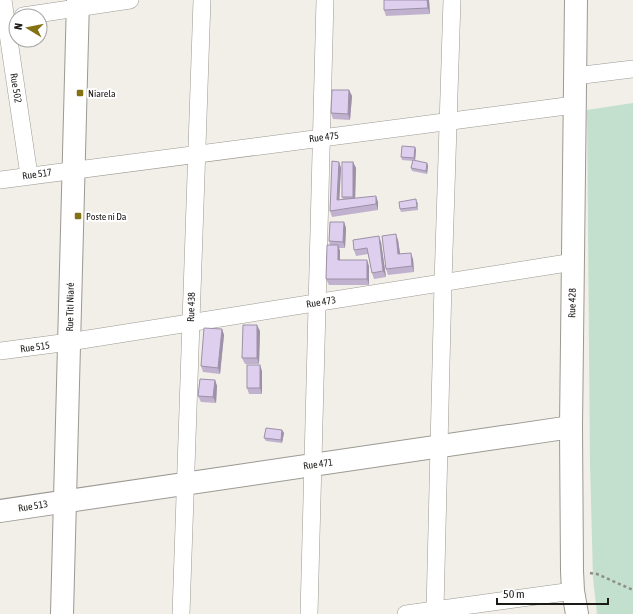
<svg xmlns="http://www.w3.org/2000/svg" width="633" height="614" font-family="'Asap Condensed',sans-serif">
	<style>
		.green { fill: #c3dfcd }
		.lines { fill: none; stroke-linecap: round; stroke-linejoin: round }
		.street-casing { stroke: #9b9992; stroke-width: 18 }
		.secondary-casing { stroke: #9b9992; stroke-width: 24 }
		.path { stroke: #908e88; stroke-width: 2.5; stroke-dasharray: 3 3; stroke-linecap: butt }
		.street { stroke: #fff; stroke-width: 17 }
		.secondary { stroke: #fff; stroke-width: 22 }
		.wall { fill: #c0b2ce }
		.shaded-wall { fill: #9c91a7 }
		.building { fill: #dfcfef; stroke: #9c91a7 }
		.poi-dot { fill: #847111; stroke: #fff; stroke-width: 1.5 }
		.labels { text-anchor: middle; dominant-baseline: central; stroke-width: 4; stroke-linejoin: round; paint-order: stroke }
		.street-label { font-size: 10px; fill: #1b1a17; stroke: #fff }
		.poi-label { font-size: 10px; fill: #1b1a17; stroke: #fff; text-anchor: start }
	</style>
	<rect width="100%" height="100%" fill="#f1efe7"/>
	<polygon class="green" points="633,103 633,614 597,614 593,578 590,463 587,110"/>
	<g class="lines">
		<defs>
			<g id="street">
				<polyline points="3,0 29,175"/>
				<polyline points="23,16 130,0"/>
				<polyline points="575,76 633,69"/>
				<polyline points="0,180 574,105"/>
				<polyline points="0,351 69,342 573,262"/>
				<polyline points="435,610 443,283 452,0"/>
				<polyline points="181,614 202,0"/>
				<polyline points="309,614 325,0"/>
				<polyline points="406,614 573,591"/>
			</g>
			<g id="secondary">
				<polyline points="576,0 571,427 572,571 573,591 577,614"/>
				<polyline points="0,511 571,427"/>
				<polyline points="62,614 78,0"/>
			</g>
		</defs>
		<use href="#street" class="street-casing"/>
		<use href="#secondary" class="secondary-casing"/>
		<polyline class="path" points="590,573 597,574 633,590"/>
		<use href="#street" class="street"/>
		<use href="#secondary" class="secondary"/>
	</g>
	<g class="wall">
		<polygon points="384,0 429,0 430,14 386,16 384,10"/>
		<polygon points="349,90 352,96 350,120 333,119 331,113"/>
		<polygon points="415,147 416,150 415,161 427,163 428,166 427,174 412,171 411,168 413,161 402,160 401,157"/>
		<polygon points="339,162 341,168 339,200 343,199 342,197 353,162 356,168 355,198 378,202 378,210 332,217 330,211"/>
		<polygon points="418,202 418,210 401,212 400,209"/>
		<polygon points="344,222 346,228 345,248 339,248 340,251 340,260 369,266 369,285 329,285 326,279 330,245 329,241"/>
		<polygon points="398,240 400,254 413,259 414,272 388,275 386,269"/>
		<polygon points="381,242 386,277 374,279 372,273 368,254 356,256 354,250"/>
		<polygon points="222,329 224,335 220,374 203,372 201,366"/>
		<polygon points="260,331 259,364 245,364 242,358"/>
		<polygon points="262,371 262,394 249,394 247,388"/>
		<polygon points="215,380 217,386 216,403 201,402 198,396"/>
		<polygon points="282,430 284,433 282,443 266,441 264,438"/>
	</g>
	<g class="shaded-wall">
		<polygon points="427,0 429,0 430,14 428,8"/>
		<polygon points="349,90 352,96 350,120 348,114"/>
		<polygon points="415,147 416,150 415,161 414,158"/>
		<polygon points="339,162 341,168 339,206 337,200"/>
		<polygon points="353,162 356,168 355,203 353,197"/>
		<polygon points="427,163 428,166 427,174 426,171"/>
		<polygon points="376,196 378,202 378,210 376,204"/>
		<polygon points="344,222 346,228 345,248 343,242"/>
		<polygon points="396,234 398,240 401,260 398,254"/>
		<polygon points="379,236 381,242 386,277 383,271"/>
		<polygon points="338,245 340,251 340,266 338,260"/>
		<polygon points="411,253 413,259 414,272 412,266"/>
		<polygon points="367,260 369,266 369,285 367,279"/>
		<polygon points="257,325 260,331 259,364 257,358"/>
		<polygon points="222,329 224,335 220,374 218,368"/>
		<polygon points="260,365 262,371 262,394 260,388"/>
		<polygon points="215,380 217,386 216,403 213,397"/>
		<polygon points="282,430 284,433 282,443 281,440"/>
	</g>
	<g class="building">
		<polygon points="384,0 427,0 428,8 384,10"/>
		<polygon points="332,90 349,90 348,114 331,113"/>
		<polygon points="402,146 415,147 414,158 401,157"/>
		<polygon points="413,160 427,163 426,171 411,168"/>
		<polygon points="332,161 339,162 337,200 376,196 376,204 330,211"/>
		<rect x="342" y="162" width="11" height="35"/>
		<polygon points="416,199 417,207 400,209 399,202"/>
		<polygon points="330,222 344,222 343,242 329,241"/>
		<polygon points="396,234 398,254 411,253 412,266 386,269 382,236"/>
		<polygon points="379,236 383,271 372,273 367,248 354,250 353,240"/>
		<polygon points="327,245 338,245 338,260 367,260 367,279 326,279"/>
		<polygon points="243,325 257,325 257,358 242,358"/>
		<polygon points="204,328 222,329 218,368 201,366"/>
		<rect x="247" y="365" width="13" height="23"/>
		<polygon points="200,379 215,380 213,397 198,396"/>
		<polygon points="266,428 282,430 281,440 264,438"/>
	</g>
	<g class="poi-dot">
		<rect x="76" y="89" width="8" height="8" rx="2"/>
		<rect x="74" y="212" width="8" height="8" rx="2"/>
	</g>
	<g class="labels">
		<g class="street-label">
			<text transform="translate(16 88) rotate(81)">Rue 502</text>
			<text transform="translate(324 137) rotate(-7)">Rue 475</text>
			<text transform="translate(37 174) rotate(-8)">Rue 517</text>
			<text transform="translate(321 302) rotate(-9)">Rue 473</text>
			<text transform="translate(572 303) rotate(-89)">Rue 428</text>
			<text transform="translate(70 307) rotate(-89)">Rue Titi Niaré</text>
			<text transform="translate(191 307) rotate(-88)">Rue 438</text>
			<text transform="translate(35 347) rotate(-8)">Rue 515</text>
			<text transform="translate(318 464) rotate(-8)">Rue 471</text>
			<text transform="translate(33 506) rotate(-9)">Rue 513</text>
		</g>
		<g class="poi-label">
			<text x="88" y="93">Niarela</text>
			<text x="86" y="216">Poste ni Da</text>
		</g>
	</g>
	<g transform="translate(28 28) rotate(280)"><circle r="19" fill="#ffffff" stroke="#a4a3a2"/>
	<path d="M0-3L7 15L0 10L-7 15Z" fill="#847111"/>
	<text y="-6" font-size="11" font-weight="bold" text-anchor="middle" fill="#1b1a17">N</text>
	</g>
	<path d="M497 598v6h111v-6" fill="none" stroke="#1b1a17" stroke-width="2"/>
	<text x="503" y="598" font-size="12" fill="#1b1a17" stroke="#ffffff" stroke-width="3" paint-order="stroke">50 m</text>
</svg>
